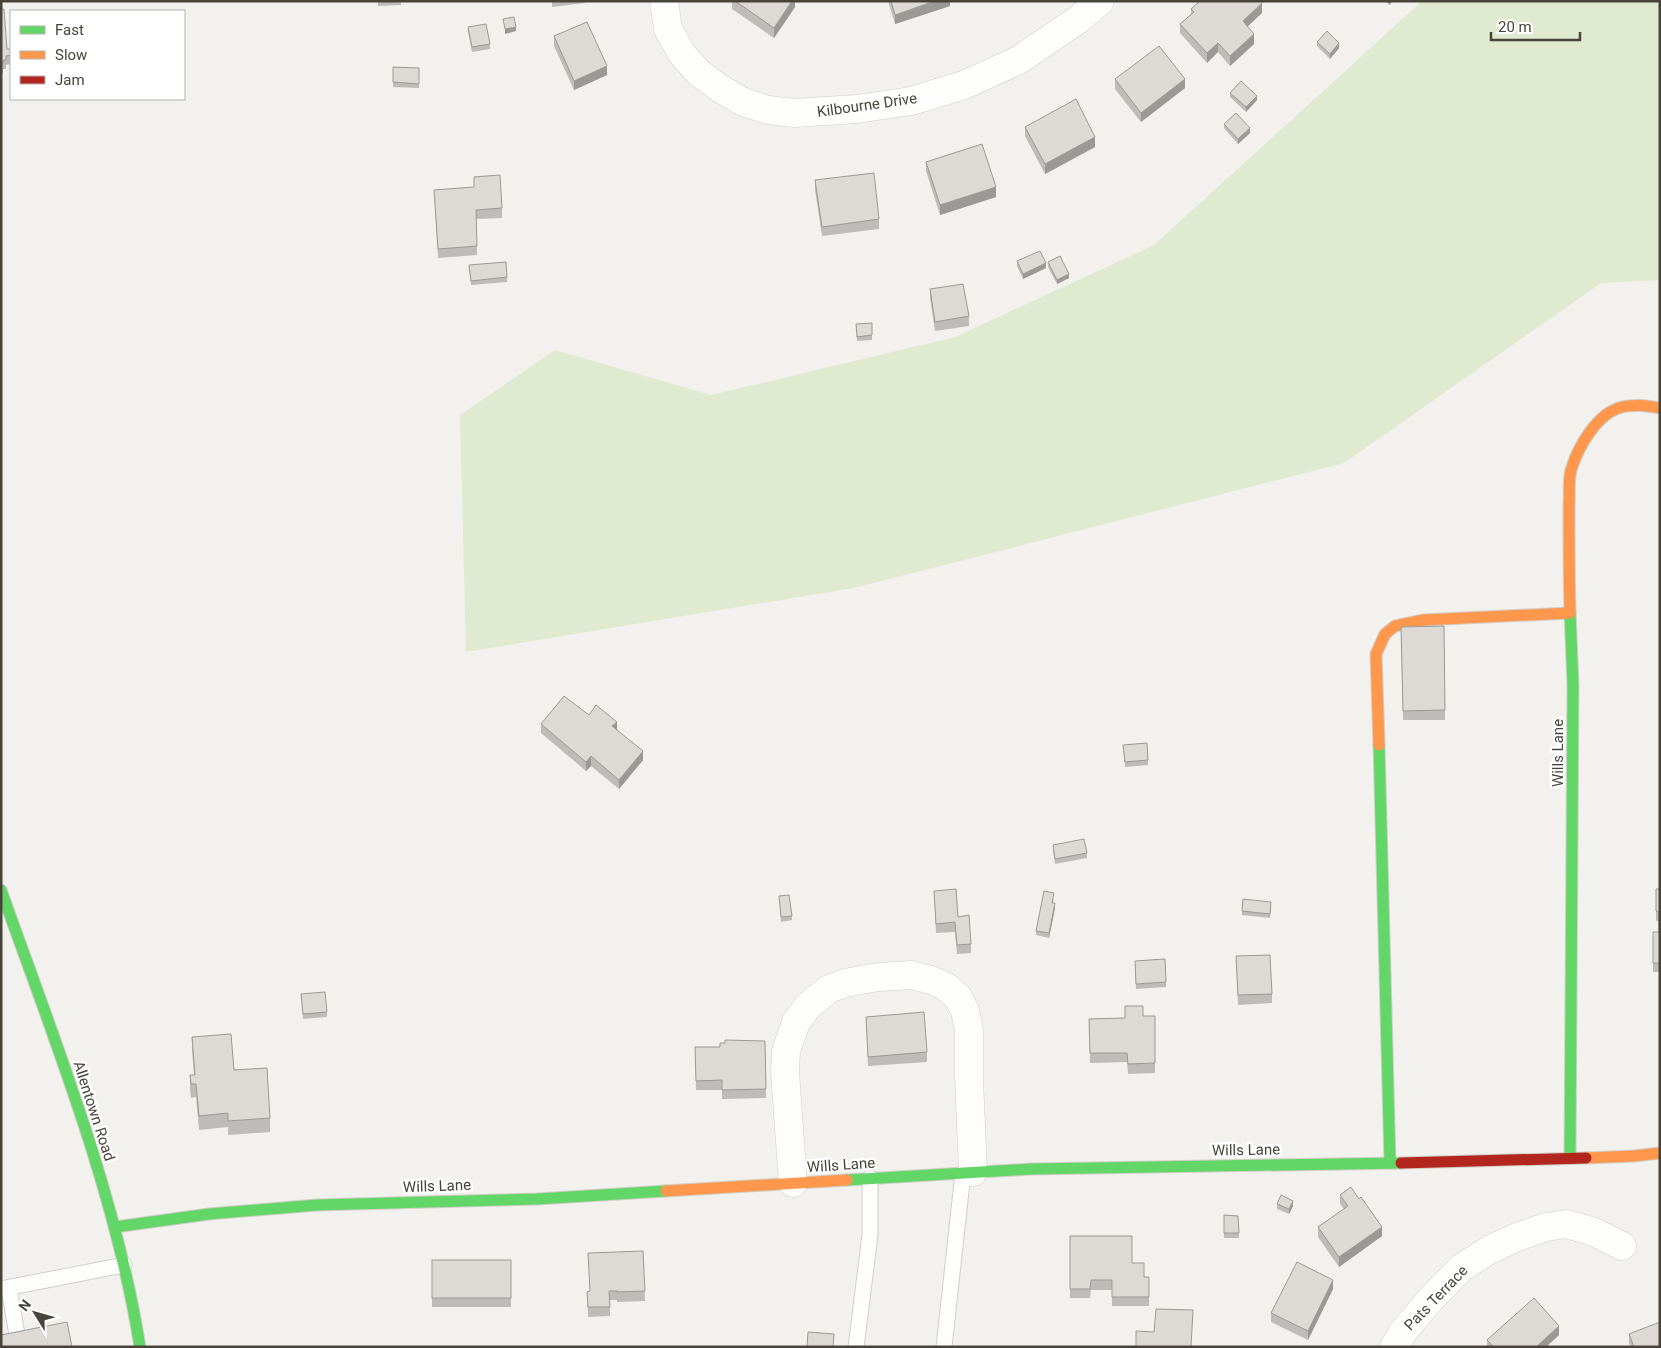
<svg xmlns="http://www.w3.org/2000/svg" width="1661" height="1348" font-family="Roboto,sans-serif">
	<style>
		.green { fill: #e0ead1 }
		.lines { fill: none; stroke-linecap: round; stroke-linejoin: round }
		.lane-casing { stroke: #d1cfcc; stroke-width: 17 }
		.street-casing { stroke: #d1cfcc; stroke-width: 29 }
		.fast-casing { stroke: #d1cec6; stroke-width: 13 }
		.slow-casing { stroke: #d1cec6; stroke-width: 13 }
		.jam-casing { stroke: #d1cec6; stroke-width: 13 }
		.lane { stroke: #fdfdfc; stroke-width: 15 }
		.street { stroke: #fdfdfc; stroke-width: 28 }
		.fast { stroke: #63d668; stroke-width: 11 }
		.slow { stroke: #ff974d; stroke-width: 11 }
		.jam { stroke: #b3261e; stroke-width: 11 }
		.wall { fill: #bebbb8 }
		.shaded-wall { fill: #9b9996 }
		.building { fill: #dddad6; stroke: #9b9996 }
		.labels { text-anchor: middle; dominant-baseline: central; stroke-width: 5; stroke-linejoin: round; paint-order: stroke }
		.street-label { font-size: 15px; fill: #49443a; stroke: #fff }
	</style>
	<rect width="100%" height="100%" fill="#f3f1ee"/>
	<polygon class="green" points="1422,1 1660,1 1660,280 1601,283 1344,463 854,588 466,652 460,415 555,350 711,395 955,337 1154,245"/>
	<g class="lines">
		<defs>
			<g id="lane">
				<polyline points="9,1288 18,1341"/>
				<polyline points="1,1289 124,1265"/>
				<polyline points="856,1347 870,1235 870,1178"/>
				<polyline points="944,1347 963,1173"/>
			</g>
			<g id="street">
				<polyline points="664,1 668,29 682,54 699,73 721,89 743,102 768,110 794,113 857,109 911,101 964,85 1019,60 1079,19 1100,1"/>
				<polyline points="793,1183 785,1072 786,1051 796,1022 808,1006 829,989 845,983 878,977 912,975 931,980 945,986 958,997 965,1011 969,1031 969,1079 973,1172"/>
				<polyline points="1394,1347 1403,1332 1429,1301 1461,1268 1489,1250 1517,1237 1546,1227 1567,1224 1594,1232 1622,1246"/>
			</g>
			<g id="fast">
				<polyline points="1570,612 1573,685 1570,1158"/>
				<polyline points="1379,745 1390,1163"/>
				<path d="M1,890c53,149 114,300 139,457"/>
				<polyline points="847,1180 1031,1169 1401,1163"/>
				<polyline points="115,1227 209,1214 317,1205 537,1199 666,1191"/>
			</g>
			<g id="slow">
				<path d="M1570,612c-1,-36 -1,-71 -1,-107 1,-11 -1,-24 2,-35 7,-23 26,-57 51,-63 13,-3 25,-1 38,1"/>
				<polyline points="1379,745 1376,654 1385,634 1395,626 1423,620 1570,613"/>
				<polyline points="1586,1158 1634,1156 1660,1153"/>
				<polyline points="666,1191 847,1180"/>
			</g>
			<polyline id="jam" points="1401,1163 1586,1158"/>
		</defs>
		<use href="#lane" class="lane-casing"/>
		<use href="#street" class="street-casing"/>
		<use href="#fast" class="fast-casing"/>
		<use href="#slow" class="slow-casing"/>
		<use href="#jam" class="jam-casing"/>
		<use href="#lane" class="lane"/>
		<use href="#street" class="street"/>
		<use href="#fast" class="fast"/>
		<use href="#slow" class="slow"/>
		<use href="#jam" class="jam"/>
	</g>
	<g class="wall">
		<polygon points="378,1 401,1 401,5 378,6"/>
		<polygon points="552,1 585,1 585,3 552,7"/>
		<polygon points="732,1 795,1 795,7 774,38 732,9"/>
		<polygon points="888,1 950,1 950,6 895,24"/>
		<polygon points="1385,1 1393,1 1389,5"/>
		<polygon points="1,9 7,49 11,49 11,64 6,65 6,69 3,69 3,73 1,73"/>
		<polygon points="1191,9 1262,13 1247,26 1254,44 1230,66 1218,52 1207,63 1180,33 1180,24 1191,14"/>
		<polygon points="468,27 490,44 490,49 472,52 468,32"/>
		<polygon points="554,36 607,75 574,90 554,46"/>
		<polygon points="1317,42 1339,48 1330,59 1317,46"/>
		<polygon points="393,67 419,68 419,88 393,87"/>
		<polygon points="1115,79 1185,88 1141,122 1115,89"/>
		<polygon points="1230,93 1257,100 1246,112 1230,97"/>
		<polygon points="1224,124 1250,133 1238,144 1224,128"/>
		<polygon points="1025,127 1095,147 1045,174 1025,136"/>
		<polygon points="926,162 996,197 940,215 926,171"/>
		<polygon points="474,177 502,208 502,218 476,219 477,255 438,258 434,190 474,187"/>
		<polygon points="815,180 879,219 879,229 822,236 815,190"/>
		<polygon points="1017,261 1046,268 1023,279 1017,266"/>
		<polygon points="1048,262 1069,278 1057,284 1048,267"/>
		<polygon points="469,265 507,277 507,282 471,285"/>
		<polygon points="930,289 969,316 969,326 935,331 930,298"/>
		<polygon points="872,323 872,340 857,341 856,324"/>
		<polygon points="1444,626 1445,720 1403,720 1401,627"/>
		<polygon points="589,715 617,729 643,760 619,789 591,766 586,771 541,733 541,724"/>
		<polygon points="1147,743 1148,765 1125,767 1123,745"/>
		<polygon points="1053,845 1087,853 1087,858 1055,864 1053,850"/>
		<polygon points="1656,889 1660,889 1660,972 1653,972 1653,932 1659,932 1659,921 1656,921"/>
		<polygon points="934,891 971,944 971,953 957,954 955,932 936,933"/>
		<polygon points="779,896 792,916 792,920 781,922"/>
		<polygon points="1054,898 1053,903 1055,908 1049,938 1036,935 1036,931"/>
		<polygon points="1271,907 1270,918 1242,915 1242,911"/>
		<polygon points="1236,956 1272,994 1272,1003 1238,1005"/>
		<polygon points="1135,966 1166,982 1166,987 1136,989"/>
		<polygon points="301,994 327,1012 327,1017 303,1019"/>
		<polygon points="1143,1016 1155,1016 1155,1073 1128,1074 1127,1062 1090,1063 1089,1019 1125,1018"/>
		<polygon points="866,1017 927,1052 927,1062 868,1066"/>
		<polygon points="192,1037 234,1070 270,1118 270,1132 228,1135 228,1127 199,1130 196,1097 191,1098 190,1089 190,1075 194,1075 192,1050"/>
		<polygon points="765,1041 766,1098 722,1099 722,1090 696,1090 695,1047 720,1047"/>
		<polygon points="1340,1195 1359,1199 1382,1236 1339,1267 1318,1237 1318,1227 1344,1209 1340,1204"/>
		<polygon points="1277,1204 1293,1206 1289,1214 1277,1209"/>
		<polygon points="1224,1215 1238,1216 1239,1238 1224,1238"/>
		<polygon points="1070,1236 1132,1263 1144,1277 1149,1277 1149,1306 1112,1306 1112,1290 1091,1290 1090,1298 1070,1298"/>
		<polygon points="643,1251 645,1301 617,1302 617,1300 610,1300 610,1316 588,1317 587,1292 590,1291"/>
		<rect x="432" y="1260" width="79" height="47"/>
		<polygon points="1333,1289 1308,1340 1271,1322 1271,1313"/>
		<polygon points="1629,1334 1660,1347 1631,1347 1629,1343"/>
		<polygon points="1559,1335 1546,1347 1487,1347 1487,1340"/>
	</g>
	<g class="shaded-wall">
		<polygon points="792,1 795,1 795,7 774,38 774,28"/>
		<polygon points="935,1 950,1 950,6 895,24 895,15"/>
		<polygon points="1389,1 1393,1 1389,5"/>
		<polygon points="1262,3 1262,13 1243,31 1243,21"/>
		<polygon points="516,27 516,31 505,34 505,29"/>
		<polygon points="1254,34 1254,44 1230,66 1230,56"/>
		<polygon points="1218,43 1218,52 1207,63 1207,53"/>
		<polygon points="1339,43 1339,48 1330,59 1330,54"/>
		<polygon points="607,66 607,75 574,90 574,81"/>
		<polygon points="1185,79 1185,88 1141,122 1141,113"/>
		<polygon points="1257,96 1257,100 1246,112 1246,107"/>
		<polygon points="1250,128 1250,133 1238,144 1238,139"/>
		<polygon points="1095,137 1095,147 1045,174 1045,164"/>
		<polygon points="996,187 996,197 940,215 940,205"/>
		<polygon points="1046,263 1046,268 1023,279 1023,274"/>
		<polygon points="1069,274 1069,278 1057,284 1057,280"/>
		<polygon points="617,722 617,731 612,726"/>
		<polygon points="643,751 643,760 619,789 619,780"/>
		<polygon points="591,756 591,766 586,771 586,762"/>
		<polygon points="1055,903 1055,908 1049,938 1049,933"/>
		<polygon points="1293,1201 1293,1206 1289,1214 1289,1209"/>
		<polygon points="1382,1227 1382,1236 1339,1267 1339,1257"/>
		<polygon points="1333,1280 1333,1289 1308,1340 1308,1331"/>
		<polygon points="1559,1326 1559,1335 1546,1347 1536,1347"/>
	</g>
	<g class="building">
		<polygon points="735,1 792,1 774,28"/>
		<polygon points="891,1 935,1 895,15"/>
		<polygon points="1200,1 1260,1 1262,3 1243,21 1254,34 1230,56 1218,43 1207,53 1180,24 1194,12 1191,9"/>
		<polygon points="1,9 4,9 7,49 11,49 11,55 6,56 6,60 3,60 3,63 1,63"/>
		<polygon points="514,17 516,27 505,29 503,19"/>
		<polygon points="587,22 607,66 574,81 554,36"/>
		<polygon points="486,24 490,44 472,47 468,27"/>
		<polygon points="1327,31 1339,43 1330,54 1317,42"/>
		<polygon points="1159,46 1185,79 1141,113 1115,79"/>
		<polygon points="393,67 419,68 419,84 393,82"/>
		<polygon points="1241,81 1257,96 1246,107 1230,93"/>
		<polygon points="1076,99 1095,137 1045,164 1025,127"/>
		<polygon points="1236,113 1250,128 1238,139 1224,124"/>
		<polygon points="982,144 996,187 940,205 926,162"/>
		<polygon points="874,173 879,219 822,227 815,180"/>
		<polygon points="500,175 502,208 476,210 477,246 438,249 434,190 474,187 474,177"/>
		<polygon points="1040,251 1046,263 1023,274 1017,261"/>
		<polygon points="1060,256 1069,274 1057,280 1048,262"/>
		<polygon points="506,262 507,277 471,281 469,265"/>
		<polygon points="963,284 969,316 935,322 930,289"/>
		<polygon points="872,323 872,335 857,337 856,324"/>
		<polygon points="1444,626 1445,710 1403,711 1401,627"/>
		<polygon points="564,696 589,715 596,705 617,722 612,726 643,751 619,780 591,756 586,762 541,724"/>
		<polygon points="1147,743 1148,760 1125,762 1123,745"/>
		<polygon points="1084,839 1087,853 1055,859 1053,845"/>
		<polygon points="956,889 958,917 969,915 971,944 957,945 955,922 936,924 934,891"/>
		<polygon points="1656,889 1660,889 1660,963 1653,963 1653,932 1659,932 1659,912 1656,911"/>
		<polygon points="1044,891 1054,893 1052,903 1055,903 1049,933 1036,931"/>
		<polygon points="789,895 792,916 781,917 779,896"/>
		<polygon points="1243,899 1271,902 1270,914 1242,911"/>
		<polygon points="1270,955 1272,994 1238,995 1236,956"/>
		<polygon points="1165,959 1166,982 1136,984 1135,961"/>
		<polygon points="325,992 327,1012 303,1014 301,994"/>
		<polygon points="1125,1006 1143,1006 1143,1016 1155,1016 1155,1063 1128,1064 1127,1053 1090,1053 1089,1019 1125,1018"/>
		<polygon points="924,1012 927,1052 868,1057 866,1017"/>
		<polygon points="231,1034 234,1070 267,1068 270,1118 228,1121 228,1113 199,1116 196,1084 191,1084 190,1075 195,1075 192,1037"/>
		<polygon points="725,1040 765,1041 766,1089 722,1090 722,1080 696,1081 695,1047 720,1047 720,1043 725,1043"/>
		<polygon points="1351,1187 1359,1199 1361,1197 1382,1227 1339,1257 1318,1227 1348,1206 1340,1195"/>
		<polygon points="1281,1195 1293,1201 1289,1209 1277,1204"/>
		<polygon points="1224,1215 1238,1216 1239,1233 1224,1233"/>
		<polygon points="1070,1236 1132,1236 1132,1263 1144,1263 1144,1277 1149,1277 1149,1297 1112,1297 1112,1280 1091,1280 1090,1289 1070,1289"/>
		<polygon points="643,1251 645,1291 617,1292 618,1291 609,1291 610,1307 588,1307 587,1292 590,1291 588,1253"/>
		<rect x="432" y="1260" width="79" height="38"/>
		<polygon points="1297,1262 1333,1280 1308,1331 1271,1313"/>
		<polygon points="1534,1298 1559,1326 1536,1347 1494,1347 1487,1340"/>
		<polygon points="1156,1309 1193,1310 1191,1347 1136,1347 1136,1331 1154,1332"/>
		<polygon points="67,1322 72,1347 1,1347 1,1335"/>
		<polygon points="1660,1322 1660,1347 1634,1347 1629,1334"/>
		<polygon points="808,1332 834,1334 833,1347 807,1347"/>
	</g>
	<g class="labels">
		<g class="street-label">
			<text transform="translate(867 105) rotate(-8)">Kilbourne Drive</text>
			<text transform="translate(1558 753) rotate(-90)">Wills Lane</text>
			<text transform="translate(94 1111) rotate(72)">Allentown Road</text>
			<text transform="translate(1246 1150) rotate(-1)">Wills Lane</text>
			<text transform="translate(841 1165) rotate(-4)">Wills Lane</text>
			<text transform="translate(437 1186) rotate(-2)">Wills Lane</text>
			<text transform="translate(1436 1298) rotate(-46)">Pats Terrace</text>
		</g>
	</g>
	<rect width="1661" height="1348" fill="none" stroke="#49443a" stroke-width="5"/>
	<rect x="10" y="10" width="175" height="90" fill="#ffffff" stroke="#b6b4b0"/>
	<rect x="20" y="26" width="25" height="8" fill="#63d668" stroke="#b6b4b0"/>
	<text x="55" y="35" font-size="15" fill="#49443a">Fast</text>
	<rect x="20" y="51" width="25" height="8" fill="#ff974d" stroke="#b6b4b0"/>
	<text x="55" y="60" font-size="15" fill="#49443a">Slow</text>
	<rect x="20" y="76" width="25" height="8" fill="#b3261e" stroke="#b6b4b0"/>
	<text x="55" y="85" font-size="15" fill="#49443a">Jam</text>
	<g transform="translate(35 1313) rotate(307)" stroke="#ffffff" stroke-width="4" paint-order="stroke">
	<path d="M0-4L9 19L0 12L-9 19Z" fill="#49443a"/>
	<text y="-8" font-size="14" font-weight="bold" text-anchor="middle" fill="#49443a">N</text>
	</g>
	<path d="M1491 32v8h89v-8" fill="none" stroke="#49443a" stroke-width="2.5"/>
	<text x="1498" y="32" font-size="15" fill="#49443a" stroke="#ffffff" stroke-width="4" paint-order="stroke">20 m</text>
</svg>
